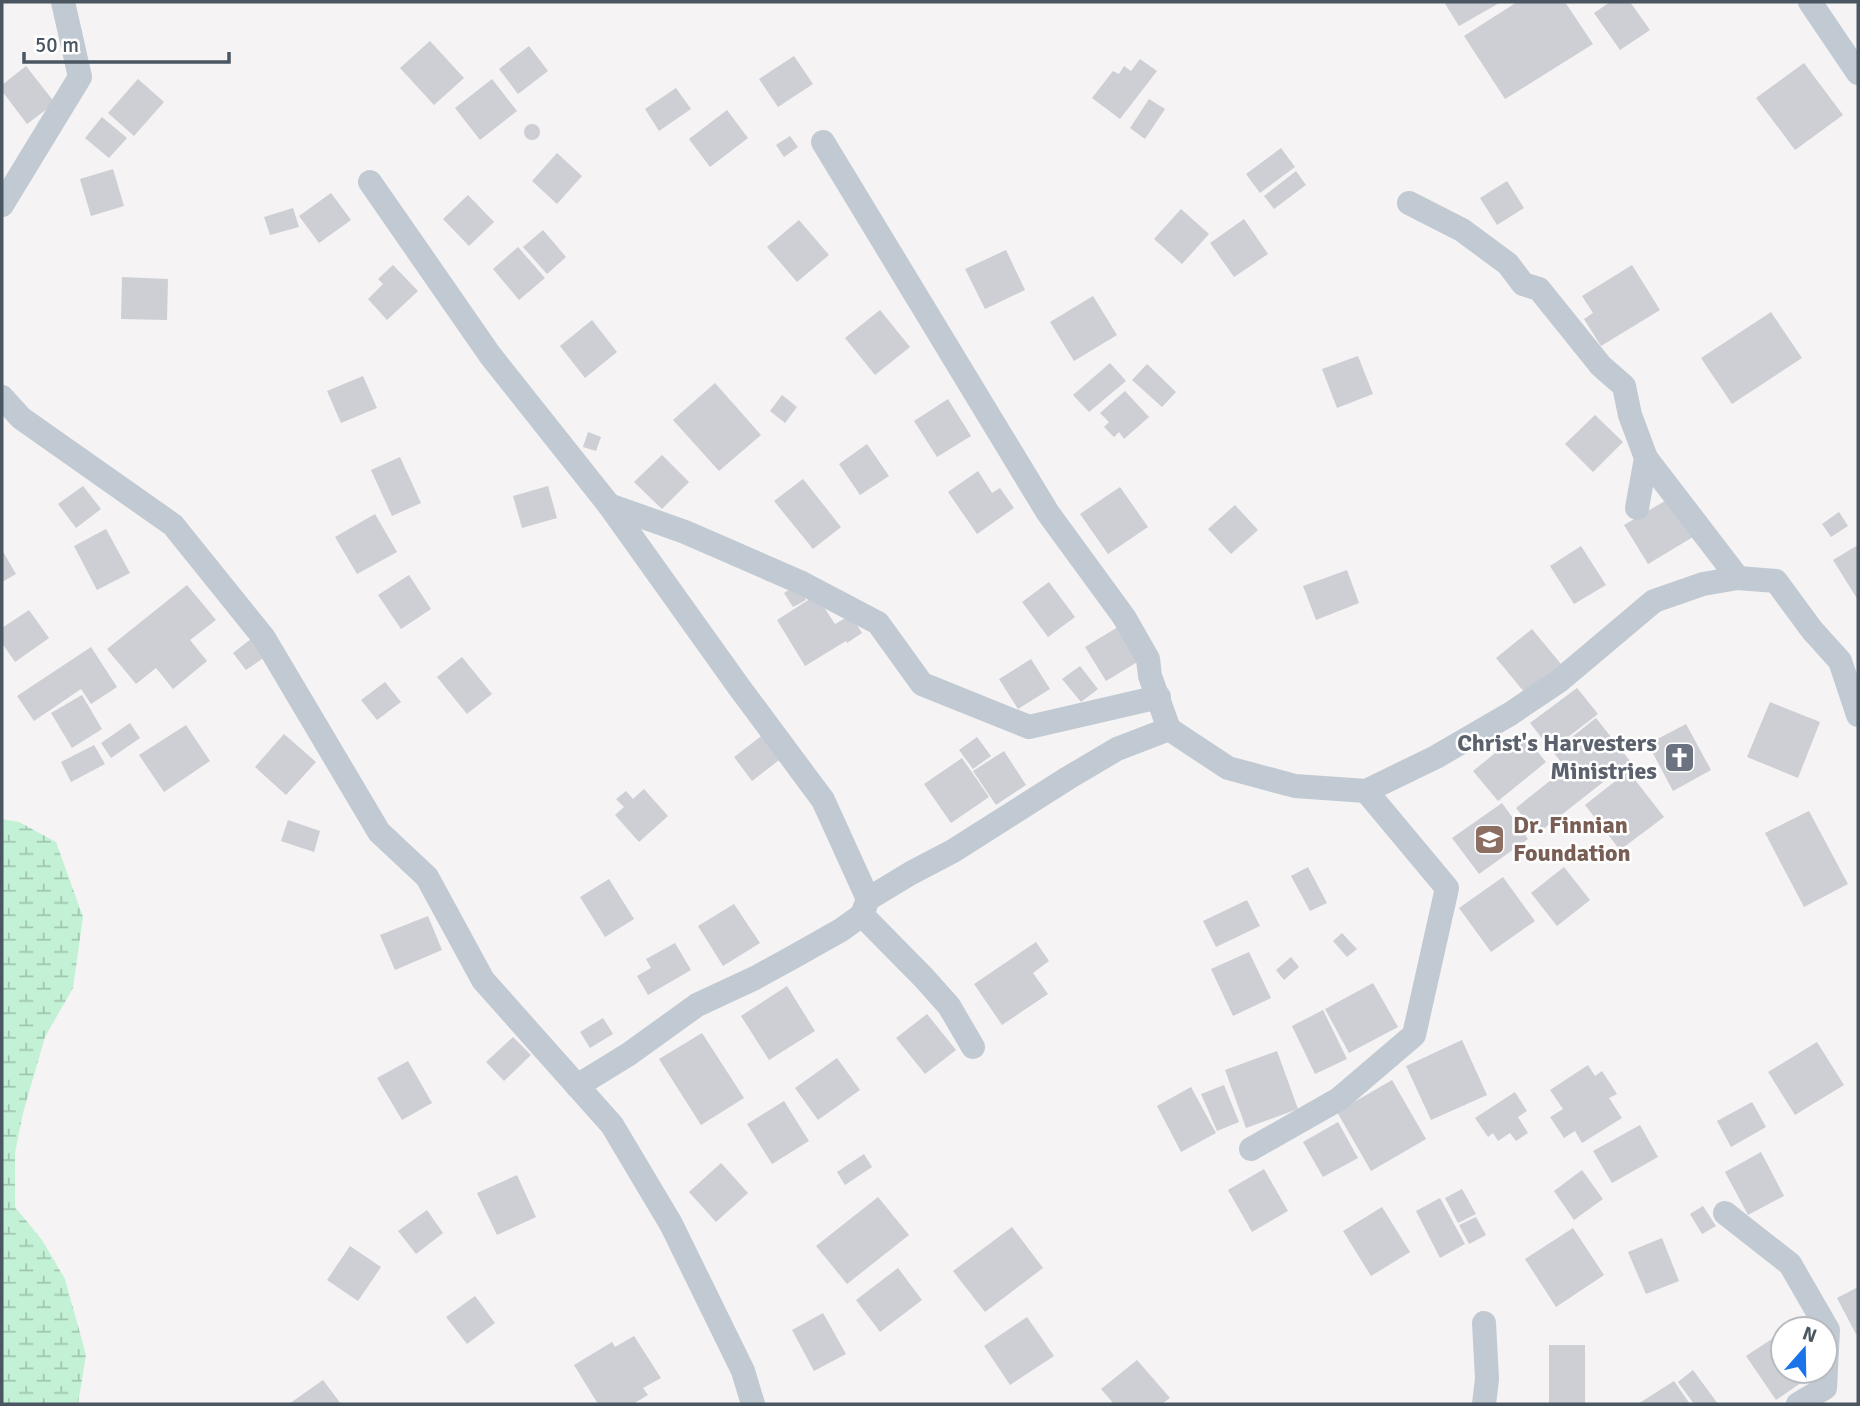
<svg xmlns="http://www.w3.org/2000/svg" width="1860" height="1406" font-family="Signika,sans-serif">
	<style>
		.wetland { fill: url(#wetland-marsh) }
		.building { fill: #cdcfd5 }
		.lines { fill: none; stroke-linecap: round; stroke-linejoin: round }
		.minor { stroke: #c1cad2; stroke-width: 24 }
		.labels { text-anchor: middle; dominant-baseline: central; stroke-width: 5; stroke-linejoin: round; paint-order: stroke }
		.worship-label { font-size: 24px; font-weight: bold; fill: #5b616d; stroke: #fff; text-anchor: end }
		.education-label { font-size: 24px; font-weight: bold; fill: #785e54; stroke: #fff; text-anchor: start }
	</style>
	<defs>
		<pattern id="wetland-marsh" width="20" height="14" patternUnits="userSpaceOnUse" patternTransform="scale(1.75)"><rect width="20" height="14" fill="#c3f1d5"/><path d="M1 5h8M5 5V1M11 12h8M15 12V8" fill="none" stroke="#a0c6b0"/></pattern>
	</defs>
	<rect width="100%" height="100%" fill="#f5f3f3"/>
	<polygon class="wetland" points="2,819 19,822 56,842 83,917 73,988 45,1037 23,1113 15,1153 15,1207 42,1240 65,1279 86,1355 78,1404 2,1404"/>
	<g class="building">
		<polygon points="1444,2 1501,2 1459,26"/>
		<polygon points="1517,2 1565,2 1593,44 1505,99 1464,36"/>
		<polygon points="1610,2 1630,2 1650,30 1620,50 1594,13"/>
		<polygon points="430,41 464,78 434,105 400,68"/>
		<polygon points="529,46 548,71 518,94 499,69"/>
		<polygon points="794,56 813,84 778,107 759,79"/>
		<polygon points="1140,59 1157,71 1120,119 1092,98 1113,71 1119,74 1124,66 1131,71"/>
		<polygon points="1804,63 1843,115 1795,150 1756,98"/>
		<polygon points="26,66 55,103 27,124 2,91 2,85"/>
		<polygon points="138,79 164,102 134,136 108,113"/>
		<polygon points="492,79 517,111 480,140 455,108"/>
		<polygon points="676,88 691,109 659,131 645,109"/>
		<polygon points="1149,99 1165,109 1145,139 1130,128"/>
		<polygon points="727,110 748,138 710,167 689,139"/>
		<polygon points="102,117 127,138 109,158 85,138"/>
		<circle cx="532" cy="132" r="8"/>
		<polygon points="790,136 798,147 784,157 776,145"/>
		<polygon points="1281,148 1295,167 1260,193 1246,174"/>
		<polygon points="557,153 582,176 557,204 532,181"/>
		<polygon points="113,169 124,206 91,216 80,179"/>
		<polygon points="1296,171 1306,185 1274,209 1264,196"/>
		<polygon points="1507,181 1524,208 1497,225 1480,198"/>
		<polygon points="331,193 351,220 319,243 299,216"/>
		<polygon points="468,195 494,222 469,246 443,219"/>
		<polygon points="293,208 299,227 270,235 264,217"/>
		<polygon points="1181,209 1209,234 1182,264 1154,239"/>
		<polygon points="1244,219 1268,254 1234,277 1210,243"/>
		<polygon points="799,220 829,255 797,282 767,247"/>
		<polygon points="543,230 566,257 547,274 523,247"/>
		<polygon points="518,247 545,278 519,300 493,269"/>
		<polygon points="1006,250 1025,290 985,309 965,269"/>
		<polygon points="393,265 418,291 387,320 368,299 383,284 378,279"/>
		<polygon points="1632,265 1660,310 1601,346 1584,319 1593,313 1582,296"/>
		<polygon points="122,277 168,279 167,320 121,319"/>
		<polygon points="1093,296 1117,335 1074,361 1050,322"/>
		<polygon points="880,310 910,347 875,375 845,338"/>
		<polygon points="1771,312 1802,358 1732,404 1701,358"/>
		<polygon points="592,320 617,352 585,378 560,346"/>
		<polygon points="1358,356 1373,394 1337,408 1322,369"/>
		<polygon points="1110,363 1126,381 1089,412 1073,395"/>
		<polygon points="1147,364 1176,392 1162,407 1132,380"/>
		<polygon points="363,376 377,408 341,423 327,391"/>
		<polygon points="715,383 761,435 719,471 673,420"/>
		<polygon points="1125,391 1149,417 1124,439 1119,432 1114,437 1104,427 1109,422 1100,413"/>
		<polygon points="782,395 797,407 785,423 770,411"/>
		<polygon points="948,399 971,436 937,457 914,421"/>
		<polygon points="1595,415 1623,442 1593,472 1565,444"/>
		<polygon points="588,432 601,437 596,451 583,447"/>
		<polygon points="867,444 889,476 860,495 839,464"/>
		<polygon points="662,455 689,482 662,509 634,482"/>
		<polygon points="400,457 421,503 392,516 371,470"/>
		<polygon points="978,471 992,493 1000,488 1014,508 977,534 948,492"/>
		<polygon points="803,479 841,527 813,549 774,501"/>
		<polygon points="83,486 101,509 76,528 58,504"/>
		<polygon points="548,486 557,518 522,528 513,496"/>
		<polygon points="1120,487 1148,527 1108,554 1080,514"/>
		<polygon points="1670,498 1693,537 1648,564 1624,525"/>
		<polygon points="1235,505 1258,530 1231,554 1208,529"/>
		<polygon points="1839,512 1848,526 1831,537 1822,524"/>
		<polygon points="375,514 397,552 357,574 335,537"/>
		<polygon points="106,529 130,573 97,590 74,546"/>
		<polygon points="1858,545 1858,600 1833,560"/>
		<polygon points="1581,546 1606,585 1574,604 1550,566"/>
		<polygon points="2,550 16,574 2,582"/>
		<polygon points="1347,570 1359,603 1316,620 1303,586"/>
		<polygon points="409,575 431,609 401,629 378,595"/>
		<polygon points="1049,582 1075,617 1048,637 1022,602"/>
		<polygon points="187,585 216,620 190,640 207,661 173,689 156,668 136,684 107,649"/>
		<polygon points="797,585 806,600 793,607 784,593"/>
		<polygon points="816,595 835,624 851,615 862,633 847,643 846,641 805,666 777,620"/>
		<polygon points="29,610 49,638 15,662 2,643 2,628"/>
		<polygon points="1123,624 1144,658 1106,681 1085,647"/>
		<polygon points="1532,629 1561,664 1525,693 1496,658"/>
		<polygon points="251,639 265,657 246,670 233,653"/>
		<polygon points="91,647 117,687 91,704 81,689 34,721 17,696"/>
		<polygon points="462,657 492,694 467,714 437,677"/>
		<polygon points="1031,659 1050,689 1018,709 999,679"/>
		<polygon points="1080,666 1098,689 1081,702 1062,679"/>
		<polygon points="385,682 401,702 377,720 361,700"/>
		<polygon points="1577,688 1598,714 1551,750 1530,723"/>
		<polygon points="82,695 102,729 72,748 51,713"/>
		<polygon points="1770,702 1820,722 1798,778 1747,757"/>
		<polygon points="1596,718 1630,761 1537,834 1516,808 1566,768 1553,752"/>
		<polygon points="130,723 140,738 111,758 101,743"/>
		<polygon points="1686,724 1711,770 1673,791 1648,744"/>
		<polygon points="186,725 210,761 164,792 139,755"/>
		<polygon points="768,731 787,754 752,781 734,757"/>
		<polygon points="1521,732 1546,762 1498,801 1473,771"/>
		<polygon points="284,734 316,762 286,795 255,767"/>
		<polygon points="977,737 991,756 973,769 959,750"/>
		<polygon points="94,745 105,764 71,782 61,762"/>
		<polygon points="1004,751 1026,785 996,805 973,771"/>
		<polygon points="962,758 989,797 951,823 924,784"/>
		<polygon points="1628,771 1664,817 1620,850 1585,805"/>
		<polygon points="644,789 668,816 639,842 615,815 624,807 616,799 626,791 633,799"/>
		<polygon points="1502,803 1528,839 1479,874 1452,838"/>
		<polygon points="1809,811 1848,884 1804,907 1765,833"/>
		<polygon points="288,820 320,831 314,852 281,841"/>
		<polygon points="1308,867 1327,903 1310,911 1291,876"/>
		<polygon points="1564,867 1590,900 1557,926 1531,893"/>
		<polygon points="1503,877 1535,921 1491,952 1459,908"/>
		<polygon points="609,879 634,919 605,937 580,897"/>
		<polygon points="1247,900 1260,926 1216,947 1203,921"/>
		<polygon points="734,904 760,943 723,966 698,926"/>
		<polygon points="428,916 442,950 395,970 380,935"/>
		<polygon points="1342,933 1357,949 1347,957 1333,941"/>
		<polygon points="1036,942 1049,961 1033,973 1048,994 1002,1025 974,984"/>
		<polygon points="675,943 691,970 648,995 637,976 651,968 646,959"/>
		<polygon points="1249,952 1271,998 1233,1016 1211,969"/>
		<polygon points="1291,957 1299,967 1284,980 1276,970"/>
		<polygon points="1373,983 1398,1027 1349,1053 1325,1009"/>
		<polygon points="787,986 815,1031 769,1060 741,1016"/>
		<polygon points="1323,1010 1347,1059 1315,1074 1292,1026"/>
		<polygon points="927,1014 956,1050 925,1074 896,1038"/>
		<polygon points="603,1018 613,1034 590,1048 580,1032"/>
		<polygon points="702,1033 744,1098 701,1125 659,1059"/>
		<polygon points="513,1037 531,1055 504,1081 486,1062"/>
		<polygon points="1462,1040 1487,1095 1431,1120 1406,1066"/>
		<polygon points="1817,1042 1844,1085 1795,1115 1768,1072"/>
		<polygon points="1277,1051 1298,1109 1246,1128 1225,1070"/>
		<polygon points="837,1058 860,1090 818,1120 795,1088"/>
		<polygon points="408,1061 432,1103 402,1120 377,1078"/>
		<polygon points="1588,1065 1595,1076 1602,1071 1617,1094 1609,1098 1622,1118 1582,1143 1575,1131 1564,1138 1550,1117 1563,1109 1550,1090"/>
		<polygon points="1392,1080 1426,1139 1371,1171 1337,1112"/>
		<polygon points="1224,1085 1239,1122 1217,1131 1201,1094"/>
		<polygon points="1191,1087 1216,1133 1181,1152 1157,1106"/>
		<polygon points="1515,1092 1527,1111 1518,1117 1528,1133 1516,1141 1510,1133 1498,1141 1493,1133 1488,1137 1475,1118"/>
		<polygon points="784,1101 809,1141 772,1164 747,1124"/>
		<polygon points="1752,1102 1766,1127 1731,1147 1717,1121"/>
		<polygon points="1338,1122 1358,1158 1323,1177 1303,1142"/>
		<polygon points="1640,1125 1658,1157 1612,1183 1593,1151"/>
		<polygon points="1761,1152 1784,1196 1748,1215 1725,1172"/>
		<polygon points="864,1154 872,1167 845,1185 837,1172"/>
		<polygon points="721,1163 748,1193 716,1222 689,1192"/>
		<polygon points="1264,1169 1288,1211 1252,1232 1228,1190"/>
		<polygon points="1582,1170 1603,1199 1574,1220 1554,1191"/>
		<polygon points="517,1175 536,1217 497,1235 477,1193"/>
		<polygon points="1462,1189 1476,1214 1458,1223 1445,1198"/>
		<polygon points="878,1197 909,1235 847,1284 816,1246"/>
		<polygon points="1440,1198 1465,1244 1440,1258 1416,1211"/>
		<polygon points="1703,1206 1716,1226 1702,1234 1690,1214"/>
		<polygon points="1382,1207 1410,1252 1371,1276 1343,1231"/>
		<polygon points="427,1210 443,1233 416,1254 398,1231"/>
		<polygon points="1476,1217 1486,1235 1469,1244 1459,1225"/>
		<polygon points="1012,1227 1043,1268 985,1312 953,1271"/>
		<polygon points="1573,1228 1604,1275 1556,1307 1525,1259"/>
		<polygon points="1662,1238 1679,1281 1646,1294 1628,1252"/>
		<polygon points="350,1246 381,1267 358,1301 327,1280"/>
		<polygon points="898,1268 922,1300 880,1332 856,1300"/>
		<polygon points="1858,1287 1858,1333 1856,1334 1837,1298"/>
		<polygon points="475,1296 495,1323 467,1344 446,1317"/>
		<polygon points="823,1313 846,1354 814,1371 792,1330"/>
		<polygon points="1027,1317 1054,1356 1010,1385 984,1346"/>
		<polygon points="1778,1335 1783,1342 1783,1371 1803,1371 1808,1378 1776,1400 1746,1356"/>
		<polygon points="634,1336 661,1378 643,1388 648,1395 633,1404 598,1404 574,1365 612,1342 615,1347"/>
		<rect x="1549" y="1345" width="36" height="59"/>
		<polygon points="1137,1360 1170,1398 1162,1404 1114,1404 1101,1389"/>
		<polygon points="1693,1370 1718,1404 1694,1404 1678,1382"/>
		<polygon points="323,1380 341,1404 289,1404"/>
		<polygon points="1674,1381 1690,1404 1638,1404"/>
	</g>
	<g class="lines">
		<g class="minor">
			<polyline points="1810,2 1858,73"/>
			<polyline points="823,142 1048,513 1124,617 1148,659 1150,676 1169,729 1117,749 1068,778 953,851 911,873 868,899 862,915 924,978 949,1006 973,1047"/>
			<polyline points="370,182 490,355 609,505 739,687 823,800 868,899"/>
			<polyline points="1409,203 1462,230 1508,264 1523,284 1539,289 1601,366 1624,386 1630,415 1646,458 1637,508"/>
			<polyline points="2,205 80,77 63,2"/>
			<polyline points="2,397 21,418 173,525 264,638 379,832 427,877 483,980 612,1125 671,1224 743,1371 753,1404"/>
			<polyline points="1646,458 1738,578"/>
			<polyline points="609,505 685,532 802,583 878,623 922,684 1029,727 1159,697"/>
			<polyline points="1169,729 1228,768 1295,786 1366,791"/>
			<polyline points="577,1086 629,1054 697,1005 755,978 795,956 841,930 862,915"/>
			<polyline points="1251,1149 1339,1099 1414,1035 1447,888 1366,791 1436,757 1510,714 1559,681 1654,601 1703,584 1738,578 1776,581 1812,630 1840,661 1858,715"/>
			<polyline points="1725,1213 1790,1264 1828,1330 1825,1388 1798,1404"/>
			<polyline points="1484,1323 1487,1379 1484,1404"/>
		</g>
	</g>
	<defs>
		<symbol id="church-square" viewBox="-11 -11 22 22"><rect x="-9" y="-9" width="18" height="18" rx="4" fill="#6b7280" stroke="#fff"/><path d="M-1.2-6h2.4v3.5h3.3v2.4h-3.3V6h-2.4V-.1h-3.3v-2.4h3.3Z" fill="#fff"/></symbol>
		<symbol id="school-square" viewBox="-11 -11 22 22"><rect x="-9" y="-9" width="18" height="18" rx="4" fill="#8d6e63" stroke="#fff"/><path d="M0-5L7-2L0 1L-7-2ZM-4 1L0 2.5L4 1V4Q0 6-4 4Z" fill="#fff"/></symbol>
	</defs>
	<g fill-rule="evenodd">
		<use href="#church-square" x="1662" y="740" width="35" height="35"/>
		<use href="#school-square" x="1472" y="822" width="35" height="35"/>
	</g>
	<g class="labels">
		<g class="worship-label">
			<text x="1657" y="743">Christ's Harvesters<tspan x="1657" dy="28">Ministries</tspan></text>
		</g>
		<g class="education-label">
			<text x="1513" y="825">Dr. Finnian<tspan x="1513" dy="28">Foundation</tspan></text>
		</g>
	</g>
	<rect width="1860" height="1406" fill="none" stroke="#4a5661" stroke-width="7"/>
	<g transform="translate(1804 1350) rotate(20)"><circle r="33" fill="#ffffff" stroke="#b7bbc0" stroke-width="2"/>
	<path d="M0-5L12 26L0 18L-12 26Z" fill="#1a73e8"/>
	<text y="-10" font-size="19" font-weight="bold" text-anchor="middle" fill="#4a5661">N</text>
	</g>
	<path d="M24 52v10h205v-10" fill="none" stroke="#4a5661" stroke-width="3.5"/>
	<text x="35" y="52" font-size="21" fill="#4a5661" stroke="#ffffff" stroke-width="5" paint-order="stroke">50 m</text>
</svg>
